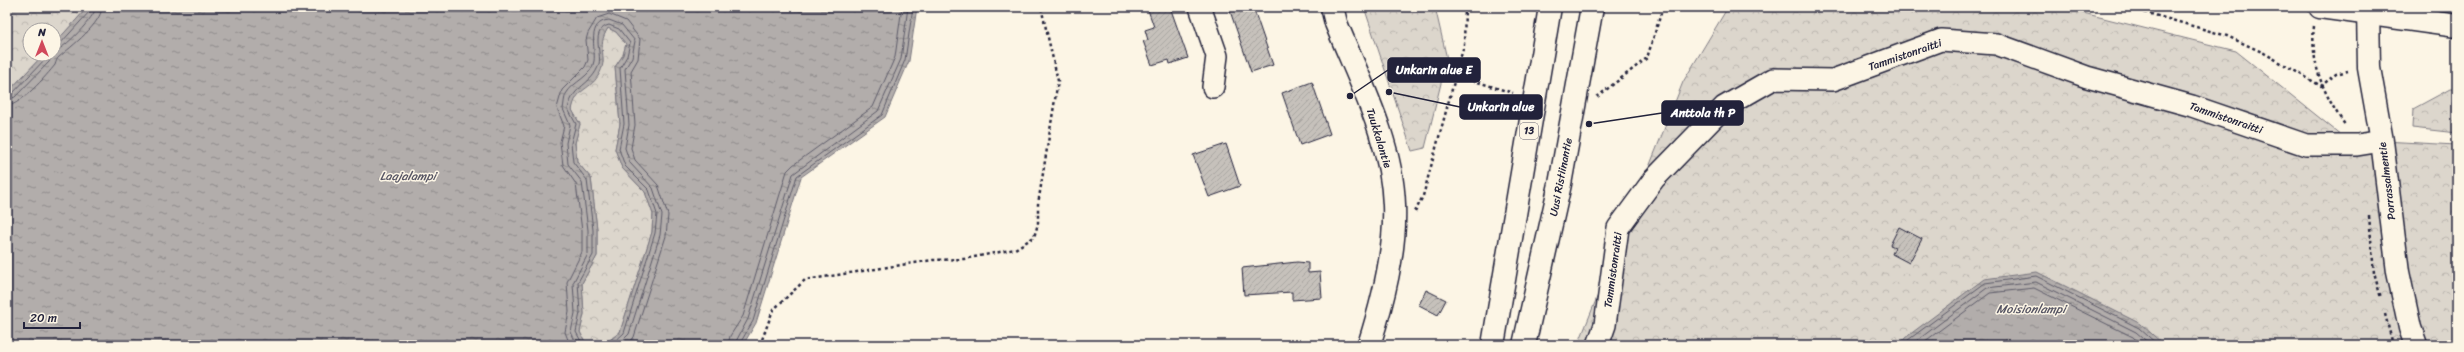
<svg xmlns="http://www.w3.org/2000/svg" width="2464" height="352" font-family="Sriracha,sans-serif">
	<style>
		.forest { fill: url(#forest-crowns); stroke: #7f7c84 }
		.water { fill: url(#water-ripples); stroke: #78757e }
		.lines { fill: none; stroke-linecap: round; stroke-linejoin: round }
		.shore { stroke: #5c5a68; stroke-width: 1 }
		.building { fill: url(#building-hatch); stroke: #22223b }
		.minor-casing { stroke: #22223b; stroke-width: 24 }
		.tertiary-casing { stroke: #22223b; stroke-width: 25 }
		.primary-casing { stroke: #22223b; stroke-width: 25 }
		.trunk-casing { stroke: #22223b; stroke-width: 25 }
		.path { stroke: #22223b; stroke-width: 2.5; stroke-dasharray: 3 3; stroke-linecap: butt }
		.minor { stroke: #fcf5e5; stroke-width: 21 }
		.tertiary { stroke: #fcf5e5; stroke-width: 22 }
		.primary { stroke: #fcf5e5; stroke-width: 22 }
		.trunk { stroke: #fcf5e5; stroke-width: 22 }
		.labels { text-anchor: middle; dominant-baseline: central; stroke-width: 3; stroke-linejoin: round; paint-order: stroke }
		.shield { fill: #fcf5e5; stroke: #63616e; stroke-width: 1 }
		.shield-label { font-size: 10px; font-weight: bold; fill: #22223b }
		.street-label { font-size: 11px; fill: #22223b; stroke: #fcf5e5 }
		.water-label { font-size: 12px; font-style: italic; fill: #545362; stroke: #fcf5e5 }
		.leader { fill: none; stroke: #22223b; stroke-width: 1.5 }
		.callout-dot { fill: #22223b; stroke: #fcf5e5; stroke-width: 1.5 }
		.callout { fill: #22223b; stroke: #22223b; stroke-width: 1.5 }
		.callout-label { font-size: 12px; text-anchor: middle; font-weight: bold; fill: #fff }
	</style>
	<defs>
		<pattern id="forest-crowns" width="20" height="18" patternUnits="userSpaceOnUse"><rect width="20" height="18" fill="#dcd6cc"/><path d="M2 6a3 3 0 1 1 6 0M12 15a3 3 0 1 1 6 0" fill="none" stroke="#bcb7b0"/></pattern>
		<pattern id="water-ripples" width="26" height="14" patternUnits="userSpaceOnUse"><rect width="26" height="14" fill="#b2adab"/><path d="M2 4q2-2 4 0t4 0M15 11q2-2 4 0t4 0" fill="none" stroke="#908c8c"/></pattern>
		<pattern id="building-hatch" width="6" height="6" patternUnits="userSpaceOnUse"><rect width="6" height="6" fill="#c6c1bb"/><path d="M-1 1l2-2M0 6l6-6M5 7l2-2" fill="none" stroke="#aaa6a2"/></pattern>
	</defs>
	<rect width="100%" height="100%" fill="#fcf5e5"/>
	<filter id="ink" filterUnits="userSpaceOnUse"><feTurbulence type="fractalNoise" baseFrequency=".025" numOctaves="2"/><feDisplacementMap in="SourceGraphic" scale="8" xChannelSelector="R" yChannelSelector="G"/><feConvolveMatrix kernelMatrix="1 2 1 2 8 2 1 2 1" color-interpolation-filters="sRGB"/></filter>
	<g filter="url(#ink)">
		<g class="forest">
			<polygon points="7,7 88,7 54,44 54,30 30,30 30,54 44,54 7,93"/>
			<polygon points="1364,7 1435,7 1447,59 1425,148 1412,151"/>
			<polygon points="1728,7 2059,7 2236,51 2346,139 2457,145 2457,345 1578,345 1683,82"/>
			<polygon points="608,28 616,32 626,44 623,55 615,67 620,124 615,149 622,168 645,192 653,214 652,232 620,332 603,345 585,342 580,332 584,314 582,283 597,256 597,229 591,178 577,162 575,143 580,124 572,110 574,98 598,76 603,62 601,40"/>
			<polygon points="2450,89 2457,89 2457,133 2412,128 2413,109"/>
		</g>
		<g class="water">
			<path d="M88,7h829l-8,54 -24,56 -84,60 -45,146 -13,22h-138l15,-13 32,-100 1,-18 -8,-22 -23,-24 -7,-19 5,-25 -5,-57 8,-12 3,-11 -10,-12 -8,-4c-13,20 2,30 -10,48 -9,15 -22,12 -26,34l8,14 -5,19 2,19 14,16 6,51v27l-15,27 2,31 -4,18 5,10 18,3h-596v-252l37,-39h10v-10z"/>
			<polygon points="2037,272 2141,324 2164,345 1900,345 1905,338 1984,279"/>
		</g>
		<g class="lines">
			<g class="shore">
				<polyline points="54,46 59,45 90,11 91,7"/>
				<path d="M54,51c9,0 42,-35 42,-44"/>
				<polyline points="7,95 12,94 46,58 47,54"/>
				<polyline points="7,100 15,97 49,62 52,54"/>
				<path d="M7,106c13,0 40,-31 48,-41 1,-3 2,-7 4,-8 12,-10 43,-34 43,-50"/>
				<polyline points="570,345 565,332 569,312 567,282 582,252 582,231 576,184 563,165 560,142 564,126 557,108 562,90 585,67 588,60 586,40 588,33 597,18 609,14 626,21 640,39 638,59 631,71 635,125 631,148 635,160 658,185 668,215 666,236 634,337 627,345"/>
				<path d="M577,345l-6,-13 4,-19 -2,-30 15,-29v-24l-6,-48 -14,-18 -2,-21 4,-18 -7,-16c1,-5 1,-11 3,-15 7,-13 26,-17 28,-33 2,-12 -8,-39 15,-41l13,5 13,16 -3,16 -7,12 4,56 -4,23 5,15 23,25 9,27 -2,20 -31,99 -11,11"/>
				<path d="M583,345l-7,-13 4,-19 -2,-31 15,-27v-25l-6,-50 -14,-18 -2,-19 5,-19 -8,-15c5,-25 24,-23 31,-45 3,-12 -9,-34 10,-39l10,4 11,14 -3,13 -7,12 4,56 -5,25 6,17 24,24 8,24 -2,19 -31,100 -13,12"/>
				<polyline points="728,345 730,336 743,316 787,171 793,165 873,107 895,57 902,7"/>
				<polyline points="734,345 748,319 793,174 878,111 901,59 908,7"/>
				<polyline points="739,345 753,321 797,176 882,115 905,60 913,7"/>
				<polyline points="1905,345 1908,340 1985,283 2036,276 2139,328 2158,345"/>
				<polyline points="1911,345 1987,288 2036,282 2136,332 2151,345"/>
				<polyline points="1920,345 1990,293 2034,288 2133,337 2142,345"/>
			</g>
		</g>
		<g class="building">
			<polygon points="1147,7 1170,7 1188,58 1170,64 1169,60 1152,65 1143,41 1148,40 1145,30 1154,27"/>
			<polygon points="1242,7 1253,7 1273,65 1251,72 1230,11"/>
			<polygon points="1312,82 1330,134 1300,145 1282,93"/>
			<polygon points="1226,144 1240,186 1209,197 1193,155"/>
			<polygon points="1899,227 1922,239 1909,263 1892,254 1895,247 1890,245"/>
			<polygon points="1297,262 1308,263 1308,273 1320,272 1322,298 1292,300 1292,292 1244,295 1242,268"/>
			<polygon points="1426,290 1446,300 1438,315 1419,305"/>
		</g>
		<g class="lines">
			<defs>
				<g id="minor">
					<polyline points="1200,7 1217,56 1213,87"/>
					<polyline points="1598,345 1605,325 1618,228 1654,179 1724,107 1773,79 1833,80 1941,40 1996,44 2087,77 2192,106 2306,145 2357,145 2382,141"/>
				</g>
				<g id="tertiary">
					<path d="M1332,7l4,16c23,57 56,118 58,182 2,46 -11,96 -25,140"/>
					<polyline points="2368,7 2369,68 2382,141 2398,272 2410,328 2416,345"/>
				</g>
				<polyline id="primary" points="2320,7 2457,26"/>
				<g id="trunk">
					<polyline points="1493,345 1550,7"/>
					<polyline points="1524,345 1560,184 1592,7"/>
				</g>
			</defs>
			<use href="#minor" class="minor-casing"/>
			<use href="#tertiary" class="tertiary-casing"/>
			<use href="#primary" class="primary-casing"/>
			<use href="#trunk" class="trunk-casing"/>
			<g class="path">
				<polyline points="2127,7 2227,36 2264,53 2321,86 2336,74 2348,71"/>
				<path d="M2314,26c-4,38 10,70 32,100"/>
				<polyline points="1455,75 1513,93"/>
				<polyline points="1597,97 1647,58 1663,7"/>
				<polyline points="1415,212 1423,196 1464,45 1465,7"/>
				<polyline points="2369,216 2374,273 2381,298"/>
				<polyline points="2385,314 2393,345"/>
				<polyline points="760,345 773,310 805,280 933,260 964,259 1015,249 1034,237 1038,224 1038,204 1058,81 1041,7"/>
			</g>
			<use href="#minor" class="minor"/>
			<use href="#tertiary" class="tertiary"/>
			<use href="#primary" class="primary"/>
			<use href="#trunk" class="trunk"/>
		</g>
	</g>
	<g class="labels">
		<rect class="shield" x="1520" y="123" width="18" height="16" rx="3"/>
		<g class="shield-label">
			<text x="1529" y="131">13</text>
		</g>
		<g class="street-label">
			<text transform="translate(1905 55) rotate(-19)">Tammistonraitti</text>
			<text transform="translate(2226 118) rotate(19)">Tammistonraitti</text>
			<text transform="translate(1379 138) rotate(73)">Tuukkalantie</text>
			<text transform="translate(1561 177) rotate(-79)">Uusi Ristiinantie</text>
			<text transform="translate(2387 181) rotate(-97)">Porrassalmentie</text>
			<text transform="translate(1613 270) rotate(-82)">Tammistonraitti</text>
		</g>
		<g class="water-label">
			<text x="408" y="176">Laajalampi</text>
			<text x="2031" y="309">Moisionlampi</text>
		</g>
	</g>
	<path class="leader" d="M1350 96L1388 70M1389 92L1460 107M1589 124L1662 113"/>
	<g class="callout-dot">
		<circle cx="1350" cy="96" r="4"/>
		<circle cx="1389" cy="92" r="4"/>
		<circle cx="1589" cy="124" r="4"/>
	</g>
	<g class="callout">
		<rect x="1388" y="58" width="92" height="24" rx="4"/>
		<rect x="1460" y="95" width="82" height="24" rx="4"/>
		<rect x="1662" y="101" width="81" height="24" rx="4"/>
	</g>
	<g class="callout-label">
		<text x="1434" y="74">Unkarin alue E</text>
		<text x="1501" y="111">Unkarin alue</text>
		<text x="1703" y="117">Anttola th P</text>
	</g>
	<rect width="2464" height="352" fill="none" stroke="#fcf5e5" stroke-width="24"/>
	<rect x="12" y="12" width="2440" height="328" fill="none" stroke="#22223b" stroke-width="1.5" filter="url(#ink)"/>
	<g transform="translate(42 42)"><circle r="19" fill="#fcf5e5" stroke="#a5a1a1"/>
	<path d="M0-3L7 15L0 10L-7 15Z" fill="#d1495b"/>
	<text y="-6" font-size="11" font-weight="bold" text-anchor="middle" fill="#22223b">N</text>
	</g>
	<path d="M24 322v6h56v-6" fill="none" stroke="#22223b" stroke-width="2"/>
	<text x="30" y="322" font-size="12" fill="#22223b" stroke="#fcf5e5" stroke-width="3" paint-order="stroke">20 m</text>
</svg>
